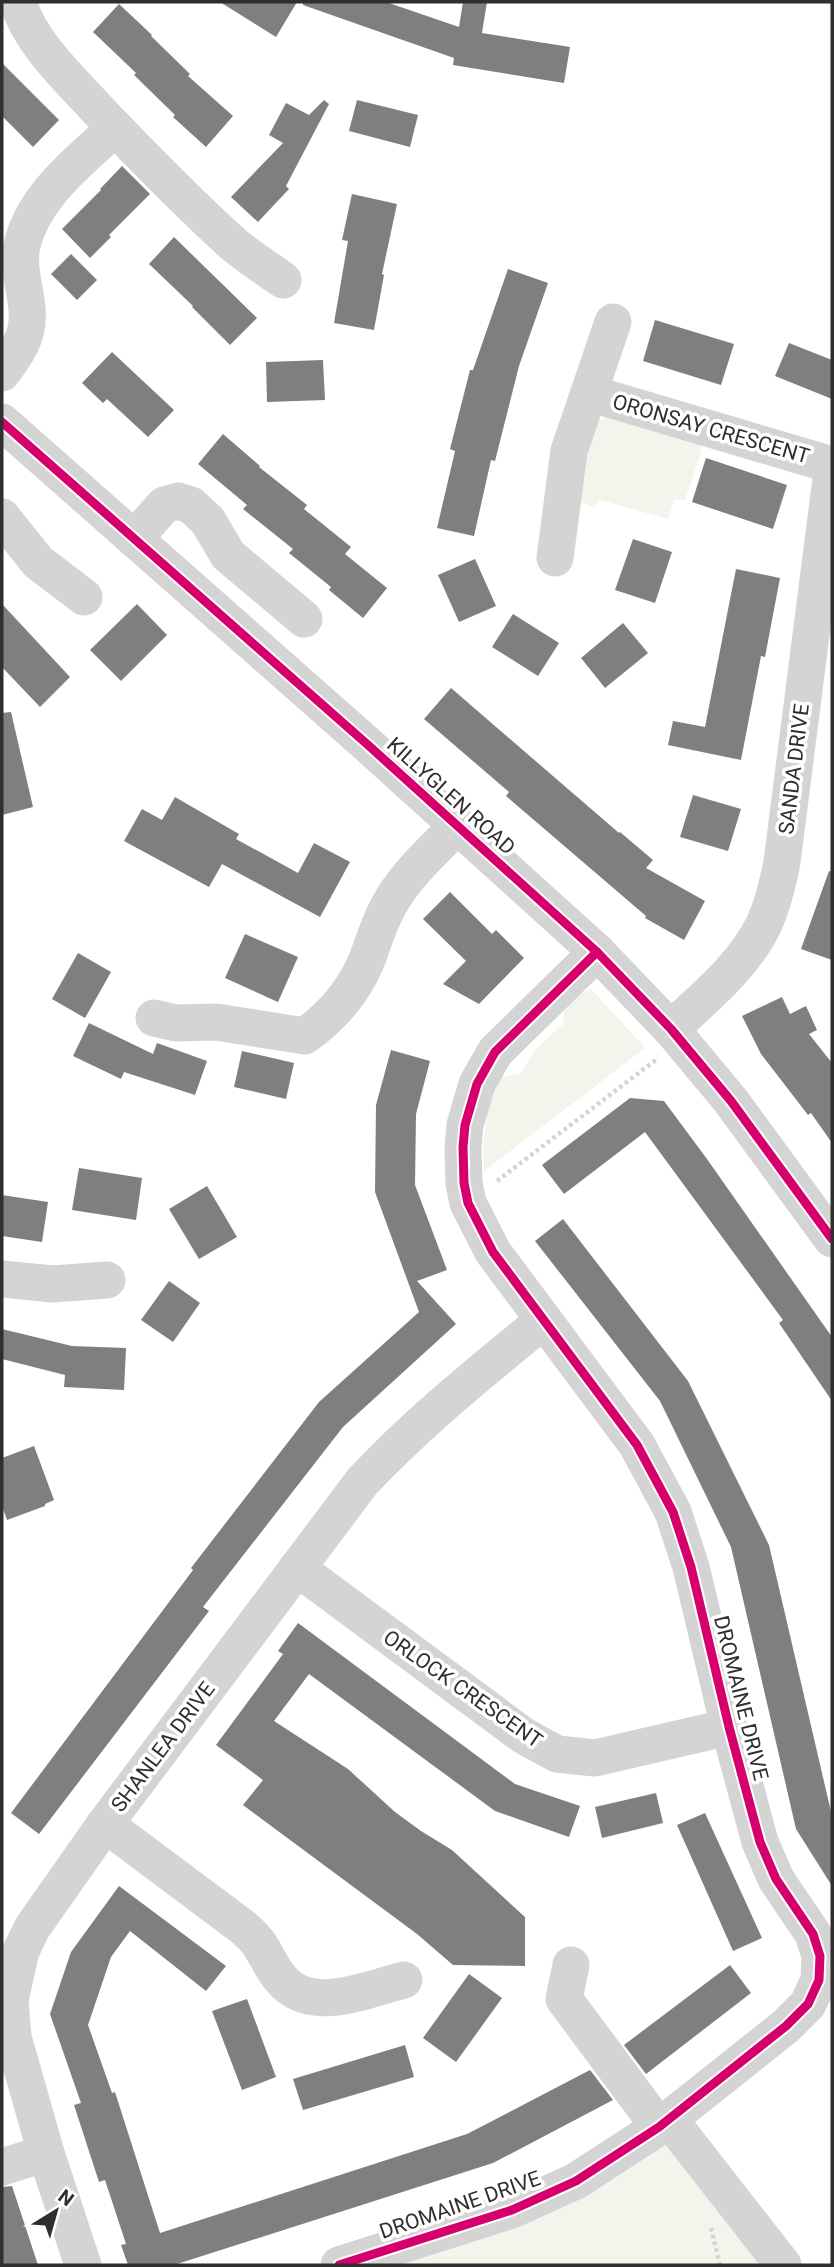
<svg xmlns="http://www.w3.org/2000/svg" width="834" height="2267" font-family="Roboto,sans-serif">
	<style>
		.green { fill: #f1f5ec }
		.building { fill: #7f7f7f }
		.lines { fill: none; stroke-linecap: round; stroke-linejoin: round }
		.path { stroke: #d4d4d4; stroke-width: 4.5; stroke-dasharray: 3.5 3.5; stroke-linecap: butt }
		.minor { stroke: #d4d4d4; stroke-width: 37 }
		.cycleway-casing { stroke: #fff; stroke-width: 13 }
		.cycleway { stroke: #d6006c; stroke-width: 9 }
		.labels { text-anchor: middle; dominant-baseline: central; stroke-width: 7; stroke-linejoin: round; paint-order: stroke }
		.street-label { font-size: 21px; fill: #2f2f2f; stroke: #fff }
	</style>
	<rect width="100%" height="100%" fill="#fff"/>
	<g class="green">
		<polygon points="606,416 702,440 701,452 685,500 674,500 668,519 600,500 593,507 579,501 580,444 597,423"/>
		<path d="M591,989l54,59 -161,123c-3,-33 4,-62 13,-94l23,-3 15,-24 28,-26 2,-24z"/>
		<polygon points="666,2135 769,2265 325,2265"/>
	</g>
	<g class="building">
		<polygon points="220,2 297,2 276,37"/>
		<polygon points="303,2 386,2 459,27 463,2 487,2 482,33 570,47 564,83 453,65 454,58 303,5"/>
		<polygon points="119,4 152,35 151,36 190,74 188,76 233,116 206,147 173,117 175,115 134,75 136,73 93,32"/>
		<polygon points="2,63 59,120 33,147 2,116"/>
		<polygon points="324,100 329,104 286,186 289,189 258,222 231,197 283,143 269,135 286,103 309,115"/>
		<polygon points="357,100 418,115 410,147 349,131"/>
		<polygon points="122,166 150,194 109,235 111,237 90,258 62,229 101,190 100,189"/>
		<polygon points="352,194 397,204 382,274 384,275 374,330 334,323 348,241 342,240"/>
		<polygon points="174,237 257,318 230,345 192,307 193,306 149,264"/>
		<polygon points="71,254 97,280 77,300 51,274"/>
		<polygon points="508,269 548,283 519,366 495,461 491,460 474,536 437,528 455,451 450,449 470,370 473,370"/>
		<polygon points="655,320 734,344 721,385 643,361"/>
		<polygon points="789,343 832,360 832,399 775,376"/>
		<polygon points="112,352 174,410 148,437 107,399 103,403 82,383"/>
		<polygon points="323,360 325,400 267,402 266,362"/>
		<polygon points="223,434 260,466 259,467 307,505 304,509 351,547 345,554 387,588 363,618 329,590 331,587 289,553 293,549 243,509 247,505 198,464"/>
		<polygon points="706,458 787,485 773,529 692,502"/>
		<polygon points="633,539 672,552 655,603 615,590"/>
		<polygon points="475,559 496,606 459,622 438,575"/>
		<polygon points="736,569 780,578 765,657 761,656 741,760 668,745 673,721 705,727"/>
		<polygon points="2,604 70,677 40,707 2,667"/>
		<polygon points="137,604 167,635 121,681 90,650"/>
		<polygon points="513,614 559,643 538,676 492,647"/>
		<polygon points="623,623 648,653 605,688 581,658"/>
		<polygon points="451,688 619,833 620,832 653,860 646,868 705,901 684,940 645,918 646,916 506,796 509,792 424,719"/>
		<polygon points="11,712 33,807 2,815 2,713"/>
		<polygon points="693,795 741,809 728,851 680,837"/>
		<polygon points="175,797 239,834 236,839 298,873 314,843 350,862 320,917 222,864 209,887 124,841 142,809 162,820"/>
		<polygon points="829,871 832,872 832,960 801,949"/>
		<polygon points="450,892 492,934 496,930 524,958 479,1004 443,984 466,961 423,919"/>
		<polygon points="245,934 298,957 278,1002 225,978"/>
		<polygon points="78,953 111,972 85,1018 52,999"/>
		<polygon points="782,997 790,1014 806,1006 817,1030 809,1034 832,1063 832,1143 811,1113 808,1115 761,1054 742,1016"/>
		<polygon points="89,1023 153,1054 157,1043 207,1061 195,1095 124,1072 121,1079 73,1056"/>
		<polygon points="391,1050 430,1061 416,1114 415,1185 447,1270 417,1281 456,1324 343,1427 203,1607 209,1611 39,1834 11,1813 193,1570 191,1568 319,1402 419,1312 375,1192 376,1105"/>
		<polygon points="242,1051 294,1063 286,1099 234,1087"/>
		<polygon points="630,1098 664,1101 707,1159 832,1337 832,1401 779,1323 783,1320 645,1132 564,1194 542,1165"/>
		<polygon points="79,1168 142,1178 136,1220 72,1210"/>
		<polygon points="207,1186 237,1237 199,1259 169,1209"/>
		<polygon points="2,1195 48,1202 42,1242 2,1236"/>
		<polygon points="563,1219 688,1381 769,1545 832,1816 832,1886 796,1829 731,1547 660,1401 535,1241"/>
		<polygon points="169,1281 200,1303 173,1342 141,1320"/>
		<polygon points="2,1329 72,1346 126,1348 124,1390 64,1387 65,1375 2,1359"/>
		<polygon points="34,1446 54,1500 45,1504 45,1506 7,1520 2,1506 2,1458"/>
		<polygon points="298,1623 515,1784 580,1806 569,1837 495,1811 309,1674 274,1721 348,1769 395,1812 421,1831 452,1850 525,1917 525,1966 453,1965 417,1934 243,1805 263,1780 216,1745 283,1654 278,1651"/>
		<polygon points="656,1793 663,1823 602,1838 595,1807"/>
		<polygon points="705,1813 762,1938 733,1951 677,1825"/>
		<polygon points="119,1886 226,1966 206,1991 130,1931 111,1957 88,2025 112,2093 115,2092 160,2233 467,2134 590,2070 613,2100 493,2163 174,2265 128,2265 121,2245 126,2244 105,2180 99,2182 74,2105 81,2103 50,2014 71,1952"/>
		<polygon points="730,1965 751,1993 646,2074 624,2045"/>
		<polygon points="469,1974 502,1998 456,2062 423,2038"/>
		<polygon points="247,1999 276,2077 242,2090 212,2011"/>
		<polygon points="405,2045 414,2077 303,2110 293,2079"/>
		<polygon points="12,2186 38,2265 2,2265 2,2187"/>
	</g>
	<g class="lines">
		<g class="path">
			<polyline points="497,1181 657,1059"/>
			<polyline points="711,2228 720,2265"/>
		</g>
		<g class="minor">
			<path d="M18,2c13,42 50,75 79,107 43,45 88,91 134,133 16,14 35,26 52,38"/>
			<path d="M2,373c26,-35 30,-47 21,-90 -2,-12 -4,-26 -1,-38 12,-50 58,-84 93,-117"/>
			<polyline points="589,393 832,465"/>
			<polyline points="2,422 368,745 597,952 671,1029 731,1101 832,1239"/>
			<polyline points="2,517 38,562 84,597"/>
			<polyline points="134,539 164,505 178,501 191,505 208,521 228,555 304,619"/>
			<polyline points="555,558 569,451 613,322"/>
			<path d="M154,1018l22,5 40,-1 89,14c27,-20 47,-42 61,-74 7,-18 12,-37 22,-55 16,-31 45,-56 70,-82"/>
			<path d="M671,1029c33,-31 73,-63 93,-105 9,-20 14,-41 18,-62l50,-391"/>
			<polyline points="2,1279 53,1284 107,1280"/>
			<polyline points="297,1568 524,1736 557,1754 595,1758 729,1727"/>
			<path d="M105,1824l139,104c5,5 11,10 15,16 8,11 13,26 23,36 30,35 85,9 122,0"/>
			<polyline points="571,1965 564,1999 659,2127"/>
			<polyline points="669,2119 783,2265"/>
			<polyline points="2,2167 46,2153"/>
			<path d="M83,2265l-37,-112 -33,-116 -3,-37 11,-49 11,-23 73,-104 257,-342c56,-60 119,-110 182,-162"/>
			<polyline points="339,2265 512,2210 576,2181 659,2127 786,2026 808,2004 819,1980 820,1956 813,1934 776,1879 760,1842 729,1727 691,1567 673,1512 637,1445 493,1252 468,1203 464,1183 463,1147 465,1125 477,1084 495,1052 597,952"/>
		</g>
		<defs>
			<g id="cycleway">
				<polyline points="2,422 368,745 597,952 671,1029 731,1101 832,1239"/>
				<polyline points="339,2265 512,2210 576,2181 659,2127 786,2026 808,2004 819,1980 820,1956 813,1934 776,1879 760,1842 729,1727 691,1567 673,1512 637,1445 493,1252 468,1203 464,1183 463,1147 465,1125 477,1084 495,1052 597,952"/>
			</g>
		</defs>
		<use href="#cycleway" class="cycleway-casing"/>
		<use href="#cycleway" class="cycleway"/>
	</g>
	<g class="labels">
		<g class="street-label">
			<text transform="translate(711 429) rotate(16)">ORONSAY CRESCENT</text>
			<text transform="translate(794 769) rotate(-83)">SANDA DRIVE</text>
			<text transform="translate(451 796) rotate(42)">KILLYGLEN ROAD</text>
			<text transform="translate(463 1689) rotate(35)">ORLOCK CRESCENT</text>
			<text transform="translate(741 1698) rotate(76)">DROMAINE DRIVE</text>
			<text transform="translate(163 1747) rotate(-53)">SHANLEA DRIVE</text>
			<text transform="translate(460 2205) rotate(-19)">DROMAINE DRIVE</text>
		</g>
	</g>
	<rect width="834" height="2267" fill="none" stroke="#2f2f2f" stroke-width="7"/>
	<g transform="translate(56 2211) rotate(37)" stroke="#ffffff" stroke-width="5" paint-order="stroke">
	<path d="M0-5L12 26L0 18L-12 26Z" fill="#2f2f2f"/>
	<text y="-10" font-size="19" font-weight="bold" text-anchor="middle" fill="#2f2f2f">N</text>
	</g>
</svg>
